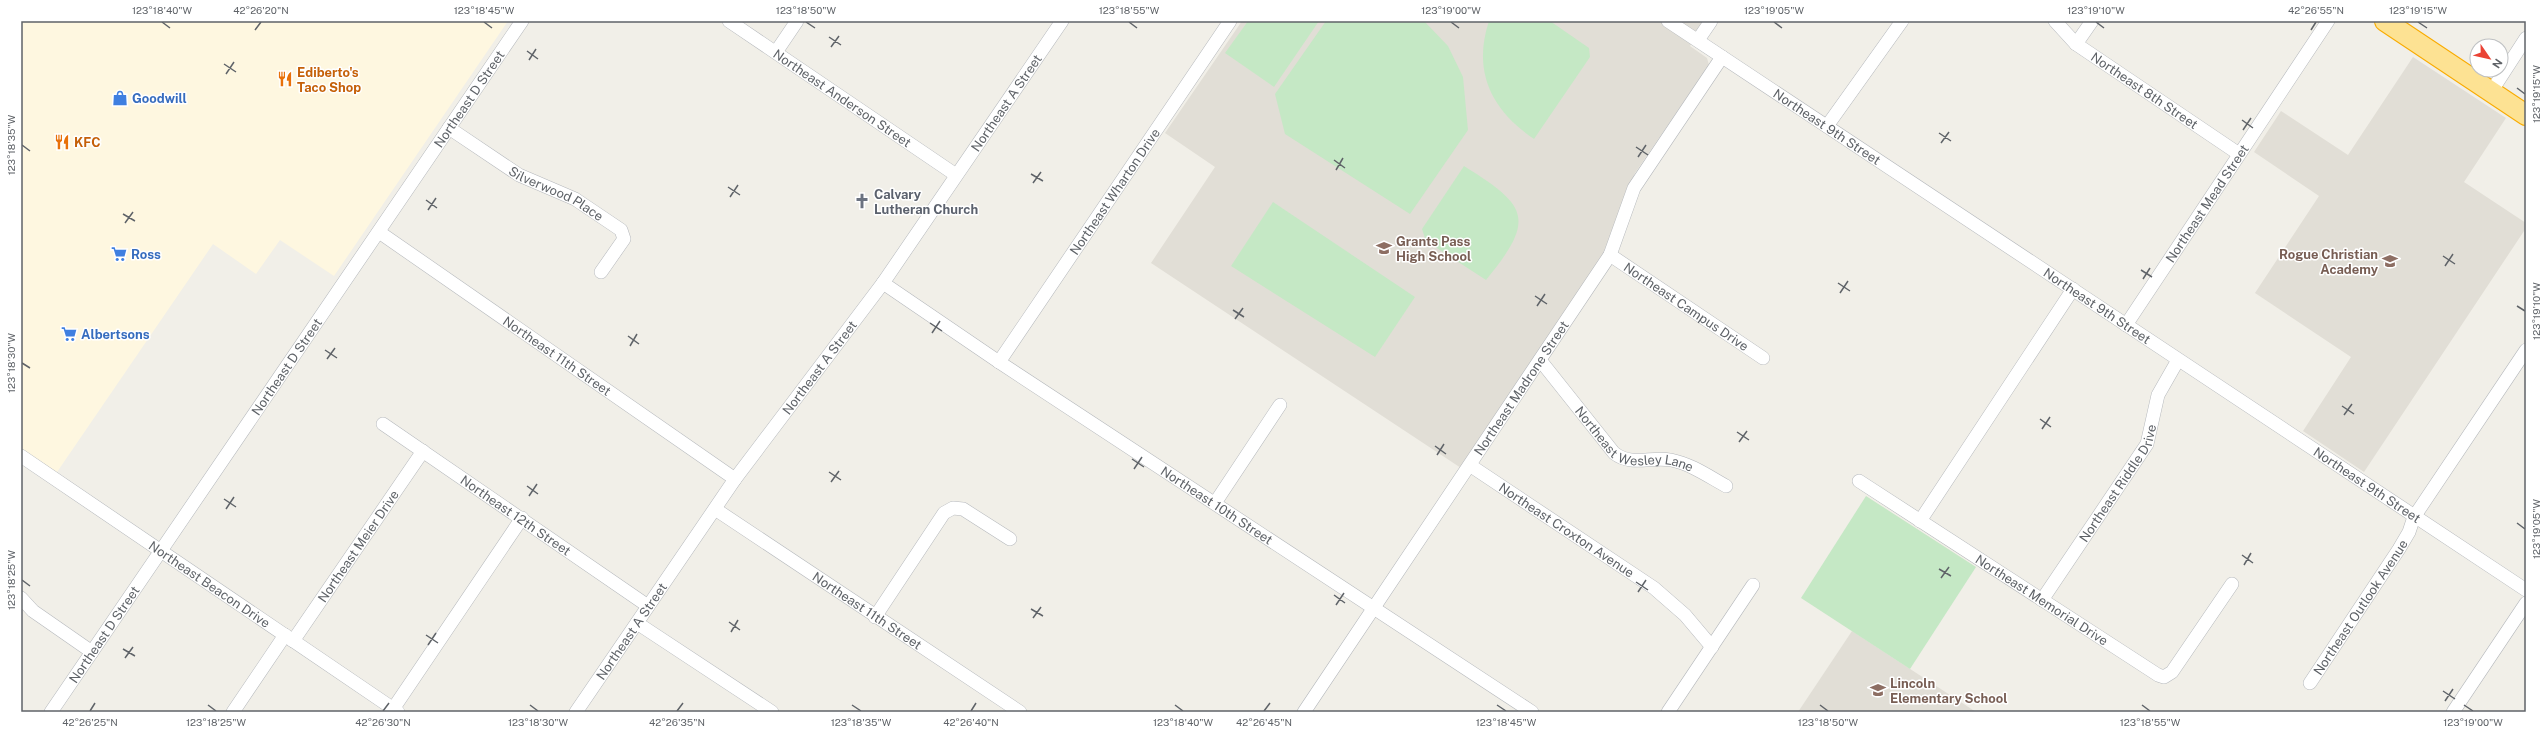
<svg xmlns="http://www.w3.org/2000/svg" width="2547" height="733" font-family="'Public Sans',sans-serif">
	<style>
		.commercial { fill: #fef7e0 }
		.education { fill: #e1ded6 }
		.green { fill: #c5e8c5 }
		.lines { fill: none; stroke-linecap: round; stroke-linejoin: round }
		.minor-casing { stroke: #b5b8bc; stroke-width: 14 }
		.highway-casing { stroke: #f9ab00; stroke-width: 22 }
		.minor { stroke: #fff; stroke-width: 13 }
		.highway { stroke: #fde293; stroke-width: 20 }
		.ticks { fill: none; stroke: #5f6368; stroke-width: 1.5 }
		.labels { text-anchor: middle; stroke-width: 3; stroke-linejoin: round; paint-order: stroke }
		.food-label { font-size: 13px; font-weight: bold; fill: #c56008; stroke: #fff; text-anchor: start }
		.street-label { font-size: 13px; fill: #5f6368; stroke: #fff }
		.shop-label { font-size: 13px; font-weight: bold; fill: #366cbe; stroke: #fff; text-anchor: start }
		.worship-label { font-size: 13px; font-weight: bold; fill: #5b616d; stroke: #fff; text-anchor: start }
		.education-label { font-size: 13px; font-weight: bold; fill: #785e54; stroke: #fff; text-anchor: start }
		.neatline { fill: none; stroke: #5f6368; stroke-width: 1.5 }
		.ticks-label { font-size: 10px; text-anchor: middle; fill: #5f6368 }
	</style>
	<rect width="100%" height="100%" fill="#f1efe8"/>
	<!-- commercial -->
	<polygon class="commercial" points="21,21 508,21 334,276 280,240 256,274 213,244 55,475 21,453"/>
	<!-- education -->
	<g class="education">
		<polygon points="1242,21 1708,21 1690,46 1707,58 1709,65 1635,173 1603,256 1461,468 1151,263 1215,167 1165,133"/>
		<polygon points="2413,57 2506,118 2464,182 2526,223 2526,228 2364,472 2303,431 2351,357 2255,293 2319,196 2254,152 2281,111 2348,155"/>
		<polygon points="1852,631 1976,712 1798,712"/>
	</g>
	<!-- green -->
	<g class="green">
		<polygon points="1248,21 1319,21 1274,87 1225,53"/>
		<polygon points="1326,21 1424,21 1448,46 1463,77 1468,130 1410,214 1285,134 1275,94"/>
		<path d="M1489 21H1550L1589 48 1590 57 1534 139C1492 111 1472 72 1489 21Z"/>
		<path d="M1464 166C1528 206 1536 219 1486 280L1426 241 1422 229Z"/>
		<polygon points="1273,202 1415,297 1375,357 1231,266"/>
		<polygon points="1866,496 1976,567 1910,669 1801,598"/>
	</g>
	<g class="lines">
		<defs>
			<g id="minor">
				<path id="s1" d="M729 21 956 175"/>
				<path id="s2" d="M1668 21 2526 590"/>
				<path id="s3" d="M2055 21 2076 44 2239 154"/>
				<polyline points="1698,40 1711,21"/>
				<polyline points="2076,44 2092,21"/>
				<polyline points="776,52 797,21"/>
				<polyline points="2491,92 2526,38"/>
				<polyline points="1827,126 1902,21"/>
				<path id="s4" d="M449 128 519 175 575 199 621 230 624 239 601 272"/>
				<path id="s5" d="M379 232 735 479"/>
				<path id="s6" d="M1610 255 1763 358"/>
				<path id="s7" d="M883 283 999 362 1532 712"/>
				<path id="s8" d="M2126 325 2328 21"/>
				<path id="s9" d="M1540 360 1614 453C1632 467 1651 456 1671 460 1691 464 1708 476 1726 486"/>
				<path id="s10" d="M999 362 1230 21"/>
				<path id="s11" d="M383 424 648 606"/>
				<path id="s12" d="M21 456 398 712"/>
				<path id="s13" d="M1471 466 1654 588 1685 615 1712 647"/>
				<path id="s14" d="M1859 481 2158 675 2164 677 2172 672 2232 584"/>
				<polyline points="1215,503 1280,405"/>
				<path id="s15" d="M715 509 1020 712"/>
				<polyline points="1920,521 2073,289"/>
				<polyline points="21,598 33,611 92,652"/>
				<path id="s16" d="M2042 600 2147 444 2158 395 2178 360"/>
				<polyline points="875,617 944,513 953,508 963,509 1010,539"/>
				<polyline points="637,623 772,712"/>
				<path id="s17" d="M293 641 423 451"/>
				<path id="s18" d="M2310 683 2399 549 2409 532 2414 517 2526 350"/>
				<path id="s19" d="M51 712 522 21"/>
				<polyline points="233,712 285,635"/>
				<polyline points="391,712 522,518"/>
				<path id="s20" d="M576 712 735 479 883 283 1062 21"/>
				<path id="s21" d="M1304 712 1610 255 1634 188 1722 57"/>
				<polyline points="1668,712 1753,585"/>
				<polyline points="2453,712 2526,603"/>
			</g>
			<polyline id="highway" points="2385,21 2526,115"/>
		</defs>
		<!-- minor casing -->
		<use href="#minor" class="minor-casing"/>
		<!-- highway casing -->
		<use href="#highway" class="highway-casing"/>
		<!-- minor -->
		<use href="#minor" class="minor"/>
		<!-- highway -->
		<use href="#highway" class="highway"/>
	</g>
	<!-- ticks -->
	<path class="ticks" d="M162 22 170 28M484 22 492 28M806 22 815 28M1129 22 1137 28M1451 22 1459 28M1774 22 1782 28M2096 22 2104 28M2418 22 2427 28M255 30 261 22M2311 30 2316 22M829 37 841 45M831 47 839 36M527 51 538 59M529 60 536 49M224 64 236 72M226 74 234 62M2517 88 2525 94M2242 120 2253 128M2243 130 2251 118M1939 133 1951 141M1941 143 1949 132M22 145 30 151M1636 147 1648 155M1638 157 1646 145M1334 160 1345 168M1336 170 1343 158M1031 174 1043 181M1033 183 1041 172M728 187 740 195M730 197 738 185M426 200 437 208M428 210 436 198M123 214 135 221M125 223 133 212M2443 256 2455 264M2445 266 2453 254M2141 270 2152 277M2143 279 2150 268M1838 283 1850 291M1840 293 1848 281M1535 296 1547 304M1537 306 1545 294M2517 306 2525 311M1233 310 1244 317M1235 319 1243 308M930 323 942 331M932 333 940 321M628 336 639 344M630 346 637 334M325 350 337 358M327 359 335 348M22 363 30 368M2342 406 2354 414M2344 415 2352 404M2040 419 2051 427M2042 429 2050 417M1737 432 1749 440M1739 442 1747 431M1435 446 1446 454M1437 455 1444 444M1132 459 1144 467M1134 469 1142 457M829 472 841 480M831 482 839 471M527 486 538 494M529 496 537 484M224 499 236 507M226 509 234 497M2517 523 2525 529M2242 555 2253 563M2244 565 2251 553M1939 569 1951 576M1941 578 1949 567M22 580 30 586M1636 582 1648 590M1638 592 1646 580M1334 595 1345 603M1336 605 1344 593M1031 609 1043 616M1033 618 1041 607M729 622 740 630M731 632 738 620M426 635 438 643M428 645 436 633M123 649 135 656M125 658 133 647M2443 691 2455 699M2445 701 2453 689M208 705 216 711M530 705 538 711M852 705 861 711M1175 705 1183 711M1497 705 1506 711M1820 705 1828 711M2142 705 2150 711M2464 705 2473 711M90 711 95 703M383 711 389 703M677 711 683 703M971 711 976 703M1264 711 1270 703"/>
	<!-- icons -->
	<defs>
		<symbol id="restaurant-bare" viewBox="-9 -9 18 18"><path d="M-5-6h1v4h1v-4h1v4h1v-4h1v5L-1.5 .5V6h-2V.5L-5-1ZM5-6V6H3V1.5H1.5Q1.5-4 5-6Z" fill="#e8710a" stroke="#fff" stroke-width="2.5" paint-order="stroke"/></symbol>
		<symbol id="shop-bare" viewBox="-9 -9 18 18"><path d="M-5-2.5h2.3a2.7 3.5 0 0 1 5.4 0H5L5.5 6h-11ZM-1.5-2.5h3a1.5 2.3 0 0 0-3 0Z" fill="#3f7fe0" stroke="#fff" stroke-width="2.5" paint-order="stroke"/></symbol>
		<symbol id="church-bare" viewBox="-9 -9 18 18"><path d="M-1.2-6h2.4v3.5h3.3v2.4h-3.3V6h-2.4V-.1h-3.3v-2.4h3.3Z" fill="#6b7280" stroke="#fff" stroke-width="2.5" paint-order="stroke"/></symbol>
		<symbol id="school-bare" viewBox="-9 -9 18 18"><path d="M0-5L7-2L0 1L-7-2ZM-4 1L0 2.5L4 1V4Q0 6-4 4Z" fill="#8d6e63" stroke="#fff" stroke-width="2.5" paint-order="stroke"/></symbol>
		<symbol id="supermarket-bare" viewBox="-9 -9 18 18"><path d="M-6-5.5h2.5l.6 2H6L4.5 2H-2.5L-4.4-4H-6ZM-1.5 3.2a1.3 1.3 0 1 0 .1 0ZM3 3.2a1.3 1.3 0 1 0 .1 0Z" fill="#3f7fe0" stroke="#fff" stroke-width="2.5" paint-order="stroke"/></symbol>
	</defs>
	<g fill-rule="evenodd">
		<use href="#restaurant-bare" x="274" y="68" width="22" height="22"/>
		<use href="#shop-bare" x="109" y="87" width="22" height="22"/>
		<use href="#restaurant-bare" x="51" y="131" width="22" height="22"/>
		<use href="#church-bare" x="851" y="190" width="22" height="22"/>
		<use href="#school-bare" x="1373" y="237" width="22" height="22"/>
		<use href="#supermarket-bare" x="108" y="243" width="22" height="22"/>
		<use href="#school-bare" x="2379" y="250" width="22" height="22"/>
		<use href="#supermarket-bare" x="58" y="323" width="22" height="22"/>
		<use href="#school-bare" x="1867" y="679" width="22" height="22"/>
	</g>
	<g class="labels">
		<!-- food labels -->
		<g class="food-label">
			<text x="297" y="77">Ediberto's<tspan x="297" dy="15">Taco Shop</tspan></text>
			<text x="74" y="147">KFC</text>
		</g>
		<!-- street labels -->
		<g class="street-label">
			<text dy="5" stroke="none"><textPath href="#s3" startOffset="114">Northeast 8th Street</textPath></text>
			<text dy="5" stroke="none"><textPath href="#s1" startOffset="137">Northeast Anderson Street</textPath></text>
			<text dy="5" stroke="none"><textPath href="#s19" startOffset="742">Northeast D Street</textPath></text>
			<text dy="5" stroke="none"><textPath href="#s20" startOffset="746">Northeast A Street</textPath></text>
			<text dy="5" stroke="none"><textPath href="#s2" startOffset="191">Northeast 9th Street</textPath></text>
			<text dy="5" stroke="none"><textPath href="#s10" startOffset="206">Northeast Wharton Drive</textPath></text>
			<text dy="5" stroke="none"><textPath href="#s4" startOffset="126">Silverwood Place</textPath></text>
			<text dy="5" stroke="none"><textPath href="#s8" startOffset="146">Northeast Mead Street</textPath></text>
			<text dy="5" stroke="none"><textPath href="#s6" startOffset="92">Northeast Campus Drive</textPath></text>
			<text dy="5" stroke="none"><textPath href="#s2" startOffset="515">Northeast 9th Street</textPath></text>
			<text dy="5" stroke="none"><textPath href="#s5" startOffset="217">Northeast 11th Street</textPath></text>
			<text dy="5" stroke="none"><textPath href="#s19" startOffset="418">Northeast D Street</textPath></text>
			<text dy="5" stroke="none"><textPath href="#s20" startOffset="422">Northeast A Street</textPath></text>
			<text dy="5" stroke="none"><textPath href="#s21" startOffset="390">Northeast Madrone Street</textPath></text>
			<text dy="5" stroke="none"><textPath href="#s9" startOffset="131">Northeast Wesley Lane</textPath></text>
			<text dy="5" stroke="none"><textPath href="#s16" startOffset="140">Northeast Riddle Drive</textPath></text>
			<text dy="5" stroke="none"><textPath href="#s2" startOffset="839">Northeast 9th Street</textPath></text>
			<text dy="5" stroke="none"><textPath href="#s7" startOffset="401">Northeast 10th Street</textPath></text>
			<text dy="5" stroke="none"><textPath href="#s11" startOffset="161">Northeast 12th Street</textPath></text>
			<text dy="5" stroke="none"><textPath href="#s13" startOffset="115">Northeast Croxton Avenue</textPath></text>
			<text dy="5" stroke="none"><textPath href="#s17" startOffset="115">Northeast Meier Drive</textPath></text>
			<text dy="5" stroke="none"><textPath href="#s12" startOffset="228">Northeast Beacon Drive</textPath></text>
			<text dy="5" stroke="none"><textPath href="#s14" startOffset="218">Northeast Memorial Drive</textPath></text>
			<text dy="5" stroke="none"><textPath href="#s18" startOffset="91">Northeast Outlook Avenue</textPath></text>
			<text dy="5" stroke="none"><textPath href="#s15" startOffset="183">Northeast 11th Street</textPath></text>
			<text dy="5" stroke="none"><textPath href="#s20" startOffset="98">Northeast A Street</textPath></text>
			<text dy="5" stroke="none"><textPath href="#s19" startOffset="94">Northeast D Street</textPath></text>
		</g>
		<!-- shop labels -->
		<g class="shop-label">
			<text x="132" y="103">Goodwill</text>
			<text x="131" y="259">Ross</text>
			<text x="81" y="339">Albertsons</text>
		</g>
		<!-- worship labels -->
		<g class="worship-label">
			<text x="874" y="199">Calvary<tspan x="874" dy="15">Lutheran Church</tspan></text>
		</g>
		<!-- education labels -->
		<g class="education-label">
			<text x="1396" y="246">Grants Pass<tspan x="1396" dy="15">High School</tspan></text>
			<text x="2378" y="259" text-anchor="end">Rogue Christian<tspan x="2378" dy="15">Academy</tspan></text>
			<text x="1890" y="688">Lincoln<tspan x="1890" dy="15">Elementary School</tspan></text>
		</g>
	</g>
	<!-- border -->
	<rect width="2547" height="733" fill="none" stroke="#ffffff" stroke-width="44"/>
	<!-- north arrow -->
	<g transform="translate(2489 58) rotate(124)"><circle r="19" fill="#ffffff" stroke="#bfc1c3"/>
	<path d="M0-3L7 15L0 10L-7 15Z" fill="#ea4335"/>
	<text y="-6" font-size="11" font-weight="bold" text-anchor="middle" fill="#5f6368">N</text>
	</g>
	<rect x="22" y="22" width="2503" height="689" class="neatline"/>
	<g class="ticks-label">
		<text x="162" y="14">123°18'40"W</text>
		<text x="261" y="14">42°26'20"N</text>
		<text x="484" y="14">123°18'45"W</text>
		<text x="806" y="14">123°18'50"W</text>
		<text x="1129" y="14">123°18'55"W</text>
		<text x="1451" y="14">123°19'00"W</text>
		<text x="1774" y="14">123°19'05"W</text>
		<text x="2096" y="14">123°19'10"W</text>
		<text x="2316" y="14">42°26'55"N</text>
		<text x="2418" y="14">123°19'15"W</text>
		<text transform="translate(2536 94) rotate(-90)" y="4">123°19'15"W</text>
		<text transform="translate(11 145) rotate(-90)" y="4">123°18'35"W</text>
		<text transform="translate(2536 311) rotate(-90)" y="4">123°19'10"W</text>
		<text transform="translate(11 363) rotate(-90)" y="4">123°18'30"W</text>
		<text transform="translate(2536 529) rotate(-90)" y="4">123°19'05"W</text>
		<text transform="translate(11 580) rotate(-90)" y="4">123°18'25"W</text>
		<text x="90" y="726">42°26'25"N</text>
		<text x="216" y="726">123°18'25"W</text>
		<text x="383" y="726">42°26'30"N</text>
		<text x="538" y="726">123°18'30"W</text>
		<text x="677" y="726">42°26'35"N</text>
		<text x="861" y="726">123°18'35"W</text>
		<text x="971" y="726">42°26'40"N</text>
		<text x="1183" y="726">123°18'40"W</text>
		<text x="1264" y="726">42°26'45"N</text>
		<text x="1506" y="726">123°18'45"W</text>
		<text x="1828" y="726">123°18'50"W</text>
		<text x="2150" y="726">123°18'55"W</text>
		<text x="2473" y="726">123°19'00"W</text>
	</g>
</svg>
